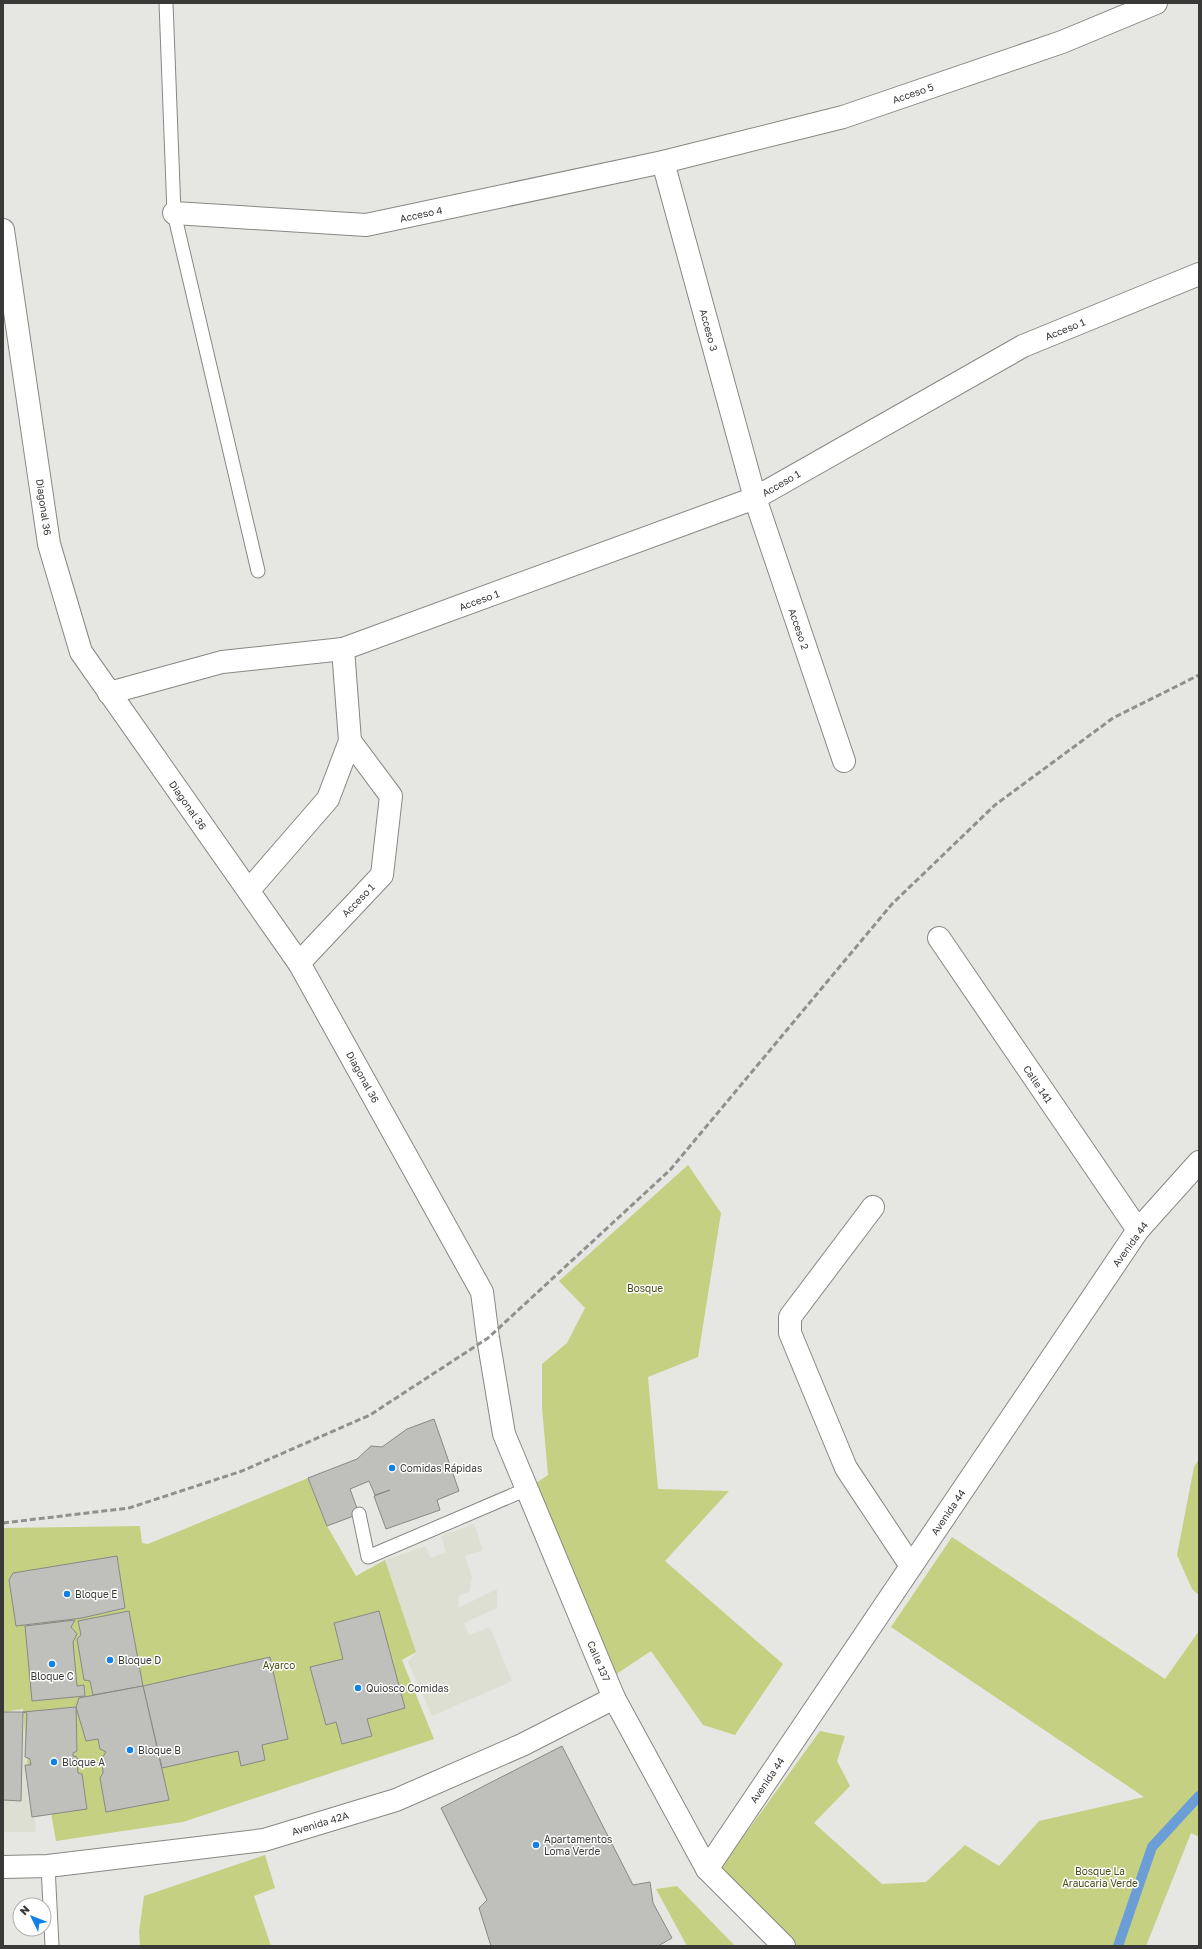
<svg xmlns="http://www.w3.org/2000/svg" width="1202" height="1949" font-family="'Golos Text',sans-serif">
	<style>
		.built { fill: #dcdfd2 }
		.green { fill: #c5d082 }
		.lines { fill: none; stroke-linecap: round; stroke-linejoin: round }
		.stream { stroke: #6b9dd7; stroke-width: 10 }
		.building { fill: #bfc0bb; stroke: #888985 }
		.service-casing { stroke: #878884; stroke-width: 15 }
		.minor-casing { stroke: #878884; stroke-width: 24 }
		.tertiary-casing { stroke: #878884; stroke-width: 24 }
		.service { stroke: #fff; stroke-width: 13 }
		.minor { stroke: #fff; stroke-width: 22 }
		.tertiary { stroke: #fff; stroke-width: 22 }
		.rail { stroke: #90908d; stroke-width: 3; stroke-dasharray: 6 3; stroke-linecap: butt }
		.poi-dot { fill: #1180e7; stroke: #fff; stroke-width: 1.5 }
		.labels { text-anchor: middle; stroke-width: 3; stroke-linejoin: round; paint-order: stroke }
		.street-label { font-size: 10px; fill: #393937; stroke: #fff }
		.park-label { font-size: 10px; fill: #484d13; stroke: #fff }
		.poi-label { font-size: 10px; fill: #393937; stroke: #fff; text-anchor: start }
	</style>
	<rect width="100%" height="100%" fill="#e6e7e2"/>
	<!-- built -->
	<g class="built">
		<polygon points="474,1524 483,1550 465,1556 472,1577 469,1592 459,1595 458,1608 497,1589 497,1608 464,1623 469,1635 490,1627 512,1681 432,1716 408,1662 416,1652 385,1560 426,1546 430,1558 446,1552 441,1536"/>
		<polygon points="3,1712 27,1713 36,1832 3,1832"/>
	</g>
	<!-- green -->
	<g class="green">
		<polygon points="688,1165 721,1213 698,1357 648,1377 658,1489 729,1491 665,1561 783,1664 735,1735 703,1725 651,1651 612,1677 527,1489 548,1475 542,1407 542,1364 567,1343 585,1308 559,1281"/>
		<polygon points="1199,1459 1199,1595 1192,1589 1177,1555 1194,1467"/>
		<polygon points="308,1478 327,1526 356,1576 385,1560 416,1652 402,1660 434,1739 183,1822 56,1841 51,1813 32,1817 23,1709 3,1712 3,1528 140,1526 142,1543 148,1544"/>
		<polygon points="952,1537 1165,1679 1199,1631 1199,1837 1191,1833 1146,1946 785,1946 714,1877 820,1731 845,1736 837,1761 850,1786 814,1823 882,1884 926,1882 965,1845 999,1866 1039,1821 1144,1797 891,1627"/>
		<polygon points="265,1855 275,1888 254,1896 271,1946 140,1946 139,1932 144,1896"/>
		<polygon points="677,1886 735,1946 687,1946 656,1889"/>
	</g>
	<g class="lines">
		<!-- stream -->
		<polyline class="stream" points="1118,1946 1152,1847 1199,1796"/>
	</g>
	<!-- building -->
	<g class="building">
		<polygon points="434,1419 459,1491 437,1500 440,1510 386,1529 374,1496 390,1490 375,1495 369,1481 350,1489 359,1514 327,1526 308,1478 357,1459 371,1446 382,1447 407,1429"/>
		<polygon points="117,1556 125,1608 82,1618 16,1626 9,1580 13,1573"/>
		<polygon points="129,1611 143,1686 93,1695 90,1681 84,1680 77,1639 81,1635 78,1621"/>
		<polygon points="379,1611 405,1708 367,1719 372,1736 342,1744 336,1722 326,1725 310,1667 343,1659 334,1623"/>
		<polygon points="75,1620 71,1627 77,1634 73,1642 77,1686 84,1685 85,1696 32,1701 25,1626"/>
		<polygon points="270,1657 288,1739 262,1745 265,1760 241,1766 238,1751 162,1768 143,1686"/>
		<polygon points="143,1686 169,1800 106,1812 100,1778 103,1773 102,1758 106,1752 100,1749 98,1739 86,1741 76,1707 79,1698"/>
		<polygon points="76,1707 77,1751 73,1753 73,1756 77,1757 78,1773 82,1774 87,1809 32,1817 25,1765 31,1765 30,1759 25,1757 27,1713 23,1712"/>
		<polygon points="3,1712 23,1712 21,1801 3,1800"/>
		<polygon points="562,1746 633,1885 650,1882 653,1903 672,1938 658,1946 491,1946 479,1908 487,1900 441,1808"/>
	</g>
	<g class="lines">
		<defs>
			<g id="service">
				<polyline points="166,3 174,213 258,571"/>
				<polyline points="359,1514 368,1557 527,1489"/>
				<polyline points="48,1866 52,1946"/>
			</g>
			<g id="minor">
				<polyline points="663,162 755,498 844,761"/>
				<polyline points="174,213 366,225 663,162 843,117 1062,42 1156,3"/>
				<polyline points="109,693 222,662 343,649 755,498 1023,346 1199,274"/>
				<polyline points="249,890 328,799 350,741 343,649"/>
				<polyline points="939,938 1138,1230"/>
				<polyline points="299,963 382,875 391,796 350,741"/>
				<polyline points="873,1207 790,1317 790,1333 846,1468 911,1566"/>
				<polyline points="3,1867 48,1866 264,1840 396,1800 522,1745 614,1698"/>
				<polyline points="707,1869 1138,1230 1199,1162"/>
			</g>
			<polyline id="tertiary" points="3,230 49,544 81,652 299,963 482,1292 488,1338 504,1434 614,1698 707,1869 784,1946"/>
		</defs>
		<!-- service casing -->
		<use href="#service" class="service-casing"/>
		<!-- minor casing -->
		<use href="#minor" class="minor-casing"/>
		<!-- tertiary casing -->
		<use href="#tertiary" class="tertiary-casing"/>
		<!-- service -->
		<use href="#service" class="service"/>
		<!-- minor -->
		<use href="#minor" class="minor"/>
		<!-- tertiary -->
		<use href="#tertiary" class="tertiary"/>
		<!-- rail -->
		<polyline class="rail" points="3,1523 129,1508 242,1471 370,1415 488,1338 670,1170 892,904 995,805 1113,718 1199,675"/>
	</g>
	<!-- markers -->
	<g class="poi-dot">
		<circle cx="392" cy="1468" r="4"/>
		<circle cx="67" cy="1594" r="4"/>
		<circle cx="110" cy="1660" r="4"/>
		<circle cx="52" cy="1664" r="4"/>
		<circle cx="358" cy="1688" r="4"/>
		<circle cx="130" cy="1750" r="4"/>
		<circle cx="54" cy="1762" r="4"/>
		<circle cx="536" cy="1845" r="4"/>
	</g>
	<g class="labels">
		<!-- street labels -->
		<g class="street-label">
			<text transform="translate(913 93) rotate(-19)" y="4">Acceso 5</text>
			<text transform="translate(421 214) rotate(-12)" y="4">Acceso 4</text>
			<text transform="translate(1065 329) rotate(-22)" y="4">Acceso 1</text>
			<text transform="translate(709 330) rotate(75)" y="4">Acceso 3</text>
			<text transform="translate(781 483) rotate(-30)" y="4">Acceso 1</text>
			<text transform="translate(44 507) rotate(82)" y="4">Diagonal 36</text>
			<text transform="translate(479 600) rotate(-20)" y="4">Acceso 1</text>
			<text transform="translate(799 629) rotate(71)" y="4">Acceso 2</text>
			<text transform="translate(188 805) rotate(55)" y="4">Diagonal 36</text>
			<text transform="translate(358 900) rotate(-46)" y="4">Acceso 1</text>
			<text transform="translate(363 1077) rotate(61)" y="4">Diagonal 36</text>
			<text transform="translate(1038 1084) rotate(56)" y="4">Calle 141</text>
			<text transform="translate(1130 1244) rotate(-54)" y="4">Avenida 44</text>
			<text transform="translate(948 1512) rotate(-56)" y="4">Avenida 44</text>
			<text transform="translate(599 1661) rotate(67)" y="4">Calle 137</text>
			<text transform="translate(767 1780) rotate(-56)" y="4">Avenida 44</text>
			<text transform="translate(320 1823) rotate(-17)" y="4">Avenida 42A</text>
		</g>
		<!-- park labels -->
		<g class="park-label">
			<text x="645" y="1292">Bosque</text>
			<text x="279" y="1669">Ayarco</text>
			<text x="1100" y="1875">Bosque La<tspan x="1100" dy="12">Araucaria Verde</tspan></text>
		</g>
		<!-- poi labels -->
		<g class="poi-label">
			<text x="400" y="1472">Comidas Rápidas</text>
			<text x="75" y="1598">Bloque E</text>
			<text x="118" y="1664">Bloque D</text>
			<text x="52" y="1680" text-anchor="middle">Bloque C</text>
			<text x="366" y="1692">Quiosco Comidas</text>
			<text x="138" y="1754">Bloque B</text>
			<text x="62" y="1766">Bloque A</text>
			<text x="544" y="1843">Apartamentos<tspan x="544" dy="12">Loma Verde</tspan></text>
		</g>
	</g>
	<!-- border -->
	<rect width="1202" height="1949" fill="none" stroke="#393937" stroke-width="8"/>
	<!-- north arrow -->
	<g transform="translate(32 1917) rotate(313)"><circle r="19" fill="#ffffff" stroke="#b0b0af"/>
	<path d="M0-3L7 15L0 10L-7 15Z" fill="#1180e7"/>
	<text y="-6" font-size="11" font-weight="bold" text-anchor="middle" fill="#393937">N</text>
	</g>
</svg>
